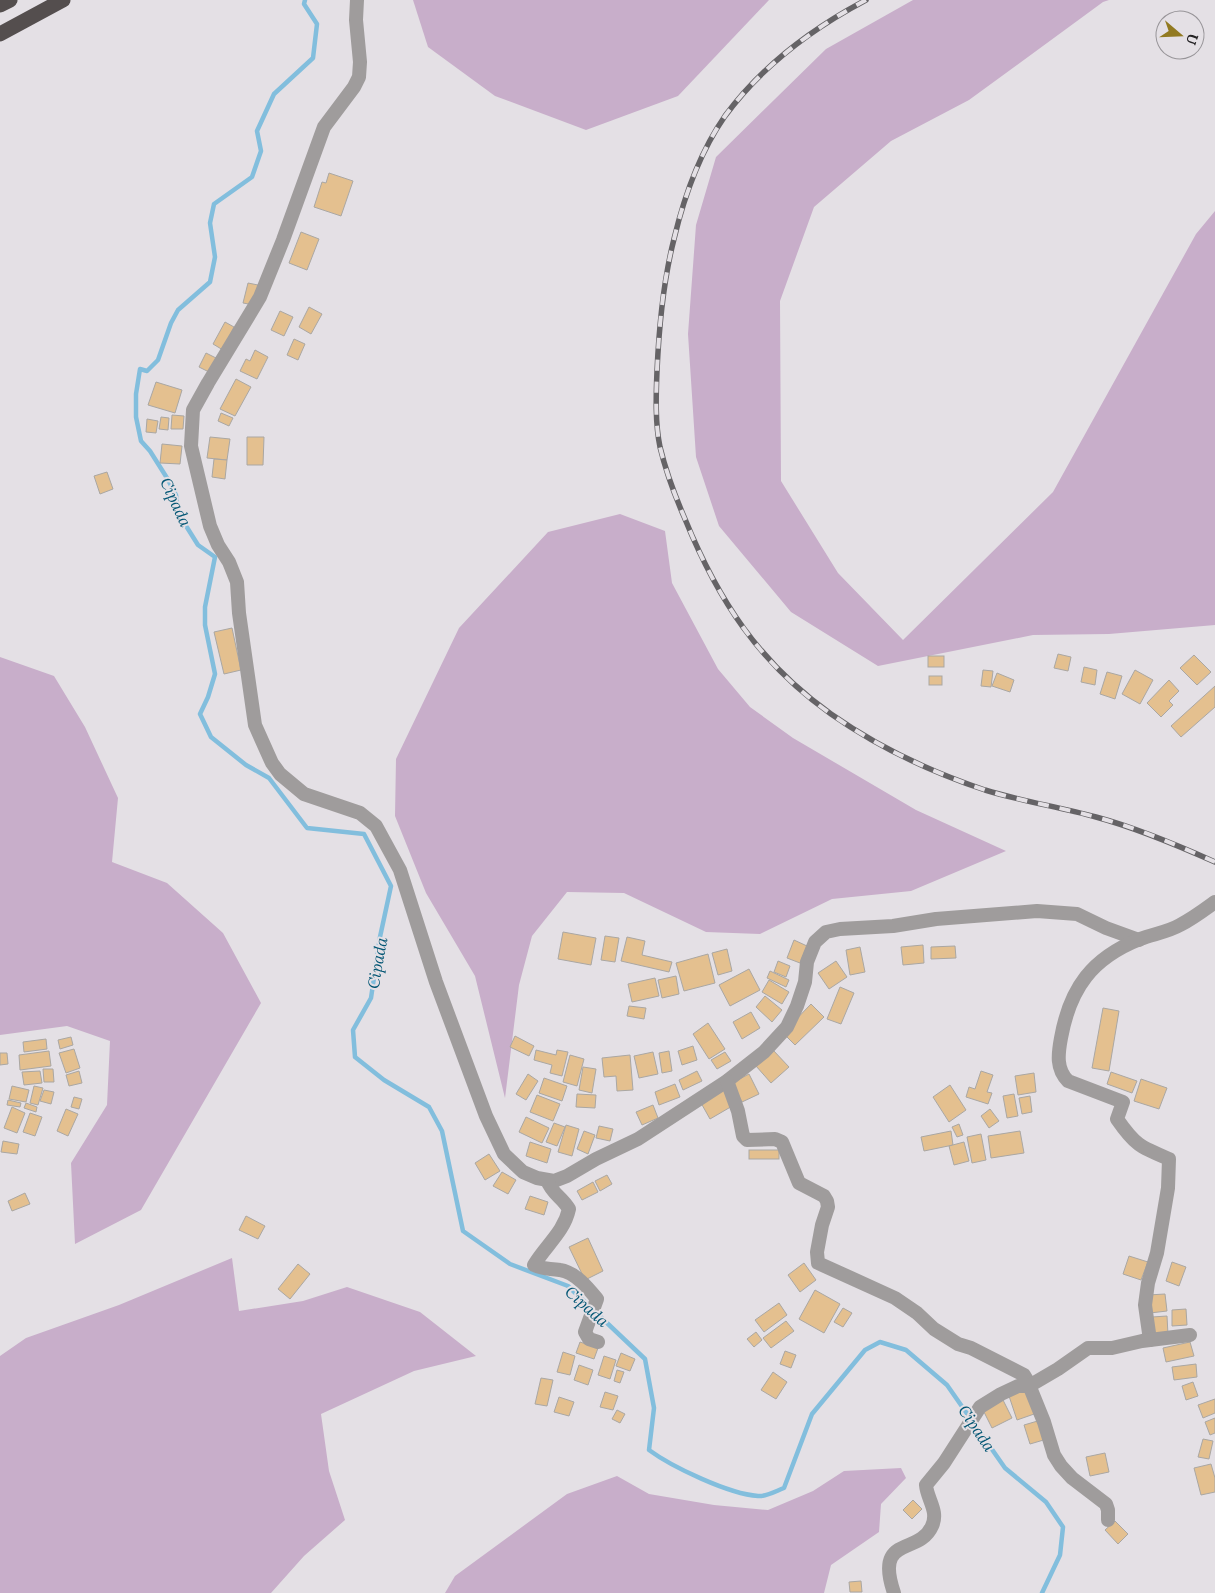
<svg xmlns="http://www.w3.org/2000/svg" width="1215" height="1593" font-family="Lora,serif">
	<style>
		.green { fill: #c8aeca }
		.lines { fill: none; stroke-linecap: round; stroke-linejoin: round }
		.stream { stroke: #82bedd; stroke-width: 4.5 }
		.building { fill: #e4c08f; stroke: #aaa7a3 }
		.street { stroke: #9f9c9c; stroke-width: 14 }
		.highway { stroke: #544e4e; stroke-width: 15 }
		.rail-casing { stroke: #656366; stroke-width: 5.5 }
		.rail { stroke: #e4e0e5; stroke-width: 4; stroke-dasharray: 11; stroke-linecap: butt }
		.labels { text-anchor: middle; stroke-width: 4; stroke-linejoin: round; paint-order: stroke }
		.water-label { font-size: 16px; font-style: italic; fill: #035674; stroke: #e4e0e5 }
	</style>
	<rect width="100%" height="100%" fill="#e4e0e5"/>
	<!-- green -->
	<g class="green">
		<polygon points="413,0 769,0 678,96 586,130 495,96 428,47"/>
		<polygon points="913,0 1109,0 1103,2 969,100 891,141 814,207 780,301 781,481 838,573 903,640 1053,492 1196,234 1215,211 1215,625 1109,634 1033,635 878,666 791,612 719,526 696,457 688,334 696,225 716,157 826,49"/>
		<polygon points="620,514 665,531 672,583 718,669 750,707 793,738 916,810 1006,851 911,891 832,899 760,934 706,932 624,893 567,892 532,936 519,985 505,1098 475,976 426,893 395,816 396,759 459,628 548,532"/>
		<polygon points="0,657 54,676 85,727 118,798 112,862 167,883 223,933 261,1003 141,1210 75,1244 71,1163 107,1105 110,1041 67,1026 0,1035"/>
		<polygon points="232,1258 239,1311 303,1301 347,1287 420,1312 476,1356 414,1371 321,1414 329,1471 345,1520 304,1556 271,1593 0,1593 0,1356 26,1338 119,1305"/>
		<polygon points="901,1468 906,1478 881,1504 879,1532 831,1565 824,1593 445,1593 455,1576 567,1494 617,1476 649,1494 714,1505 768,1510 813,1491 844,1471"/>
	</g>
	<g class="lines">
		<!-- stream -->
		<path class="stream" d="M305 0 304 4 317 24 313 58 274 94 257 131 261 151 252 177 214 204 210 223 215 257 210 282 178 310 171 323 158 360 147 371 140 369 136 394V417L141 441 150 451 167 478 176 495 178 513 198 545 215 557 205 607V625L215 674 208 697 200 714 211 737 246 765 269 778 307 828 364 834 391 886 380 937 371 998 353 1030 355 1057 384 1080 429 1107 442 1131 463 1231 510 1264 568 1286 645 1359 654 1408 649 1450C672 1467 729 1494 758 1496 766 1497 776 1491 784 1488L812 1414 865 1350 880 1342 906 1350 947 1385 1005 1468 1046 1502 1063 1527 1060 1555 1042 1593"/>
	</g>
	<!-- building -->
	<g class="building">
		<polygon points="329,173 353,181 341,216 314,207 322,182 326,183"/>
		<polygon points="301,232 319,239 307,270 289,263"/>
		<polygon points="248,283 258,285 254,305 243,303"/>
		<polygon points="309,307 322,314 311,334 299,327"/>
		<polygon points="280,311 293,317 284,336 271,330"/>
		<polygon points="225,322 234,327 223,350 213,344"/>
		<polygon points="294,339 305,344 298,360 287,355"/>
		<polygon points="255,350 268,357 257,379 240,371 246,359 250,361"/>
		<polygon points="206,353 218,359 211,373 199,367"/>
		<polygon points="236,379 251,387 235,416 220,409"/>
		<polygon points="156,382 182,390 175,413 148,405"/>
		<polygon points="221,413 233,418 229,426 218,421"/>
		<polygon points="172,415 184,416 183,429 171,429"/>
		<polygon points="161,417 169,418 168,430 159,429"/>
		<polygon points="147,419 158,421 156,433 146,432"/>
		<polygon points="210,437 230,439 227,460 207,458"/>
		<polygon points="247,437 264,437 263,465 247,465"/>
		<polygon points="162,444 182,446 180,464 160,463"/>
		<polygon points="214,459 227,460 225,479 212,477"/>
		<polygon points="107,472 113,489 100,494 94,476"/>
		<polygon points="232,628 241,670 224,674 214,632"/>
		<polygon points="1058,654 1071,657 1068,671 1054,668"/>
		<polygon points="1194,655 1211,672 1197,685 1180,668"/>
		<rect x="928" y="656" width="16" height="11"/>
		<polygon points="1084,667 1097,670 1095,685 1081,682"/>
		<polygon points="983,670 993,671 991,687 981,686"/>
		<polygon points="1135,670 1153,680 1140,704 1122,694"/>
		<polygon points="1107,672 1122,676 1115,699 1100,694"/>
		<polygon points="997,673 1014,680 1010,692 992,686"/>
		<rect x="929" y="676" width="13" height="9"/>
		<polygon points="1169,680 1179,691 1169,701 1173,705 1161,717 1147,703"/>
		<polygon points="1215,686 1215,707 1181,737 1171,726"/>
		<polygon points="563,932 596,938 591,965 558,959"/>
		<polygon points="605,936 619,938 615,962 601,960"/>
		<polygon points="627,937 645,941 642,955 672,962 669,972 621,961"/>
		<polygon points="794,940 807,946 800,963 787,958"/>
		<polygon points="923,945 924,963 903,965 901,947"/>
		<polygon points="955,946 956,958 931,959 931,947"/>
		<polygon points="860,947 865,972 850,975 846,950"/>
		<polygon points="727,949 732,971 718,975 712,953"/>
		<polygon points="708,954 715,983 684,991 676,963"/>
		<polygon points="778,961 790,966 786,977 774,972"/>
		<polygon points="836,961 847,977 829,989 818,973"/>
		<polygon points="749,969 760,990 730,1006 719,985"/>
		<polygon points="770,971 789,980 786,987 767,978"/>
		<polygon points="676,976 679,994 662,998 658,980"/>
		<polygon points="655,978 659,996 632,1002 628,984"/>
		<polygon points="769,980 789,992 782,1004 762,992"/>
		<polygon points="840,987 854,993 841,1024 827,1019"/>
		<polygon points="765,996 782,1010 772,1022 756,1007"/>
		<polygon points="811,1004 824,1017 795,1045 783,1033"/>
		<polygon points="629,1006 646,1008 644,1019 627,1016"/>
		<polygon points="1103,1008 1119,1011 1109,1071 1092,1068"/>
		<polygon points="751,1012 760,1028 742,1039 733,1022"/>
		<polygon points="708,1023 725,1049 709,1059 693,1034"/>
		<polygon points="515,1036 534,1046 529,1056 510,1047"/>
		<polygon points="71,1037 73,1045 60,1049 58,1040"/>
		<polygon points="46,1039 47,1049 24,1052 23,1042"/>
		<polygon points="693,1046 697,1060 682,1065 678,1051"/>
		<polygon points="74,1049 80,1068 66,1073 59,1053"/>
		<polygon points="536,1050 556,1055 557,1050 568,1052 562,1076 550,1073 552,1065 534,1060"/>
		<polygon points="773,1050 789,1067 771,1083 756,1066"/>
		<polygon points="49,1051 51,1066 20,1070 19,1055"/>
		<polygon points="669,1051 672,1071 662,1073 659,1053"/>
		<polygon points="653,1052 658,1074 639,1078 634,1056"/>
		<polygon points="725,1052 731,1061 717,1069 711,1060"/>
		<polygon points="0,1053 7,1053 8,1064 0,1065"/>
		<polygon points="570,1055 584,1059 577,1086 563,1082"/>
		<polygon points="630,1055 633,1090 617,1091 616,1076 604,1077 602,1058"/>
		<polygon points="583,1067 596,1069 592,1093 579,1090"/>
		<polygon points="43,1069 53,1069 54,1082 44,1082"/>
		<polygon points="40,1071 42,1083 24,1085 22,1072"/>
		<polygon points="79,1071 82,1083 69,1086 66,1075"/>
		<polygon points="697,1071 702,1081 683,1090 679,1080"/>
		<polygon points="981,1071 993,1075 987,1092 992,1093 988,1104 966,1097 969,1087 975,1089"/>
		<polygon points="1111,1072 1137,1081 1132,1093 1107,1084"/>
		<polygon points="1034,1073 1036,1092 1018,1095 1015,1076"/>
		<polygon points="528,1074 538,1081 526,1100 516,1094"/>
		<polygon points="749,1074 759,1094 742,1102 732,1083"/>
		<polygon points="544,1078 567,1086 562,1101 539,1093"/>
		<polygon points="1141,1079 1167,1088 1159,1109 1134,1101"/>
		<polygon points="675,1084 680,1097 659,1105 655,1092"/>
		<polygon points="950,1085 966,1110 949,1122 933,1097"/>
		<polygon points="12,1086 29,1090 26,1102 9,1099"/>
		<polygon points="34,1086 43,1088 38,1105 30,1103"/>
		<polygon points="726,1089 734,1105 710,1119 701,1103"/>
		<polygon points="44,1090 54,1092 51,1104 40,1101"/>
		<polygon points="577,1094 596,1095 595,1108 576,1107"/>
		<polygon points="1014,1094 1018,1116 1007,1118 1003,1096"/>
		<polygon points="537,1095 560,1104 553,1121 530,1112"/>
		<polygon points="1030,1096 1032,1112 1022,1114 1019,1098"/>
		<polygon points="74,1097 82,1099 79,1109 71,1107"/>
		<polygon points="8,1100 21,1103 20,1107 7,1105"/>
		<polygon points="26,1103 37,1107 36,1112 24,1108"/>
		<polygon points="653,1105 658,1118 642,1125 636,1112"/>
		<polygon points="12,1107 25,1113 17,1133 4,1128"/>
		<polygon points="66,1109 78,1114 68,1136 57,1131"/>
		<polygon points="990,1109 999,1121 989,1128 981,1116"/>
		<polygon points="30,1113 42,1117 35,1136 23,1132"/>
		<polygon points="526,1117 549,1128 542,1143 519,1132"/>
		<polygon points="554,1123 565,1127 557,1146 546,1142"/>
		<polygon points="959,1124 963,1135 957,1137 952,1127"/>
		<polygon points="566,1125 579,1129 572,1156 558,1152"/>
		<polygon points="599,1126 613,1129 610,1141 596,1138"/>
		<polygon points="584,1131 595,1135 588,1154 577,1149"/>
		<polygon points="951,1131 953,1145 924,1151 921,1137"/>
		<polygon points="1020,1131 1024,1153 991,1158 988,1136"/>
		<polygon points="981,1134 986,1160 972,1163 967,1137"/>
		<polygon points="3,1141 19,1144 17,1154 1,1152"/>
		<polygon points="530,1142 551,1149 547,1163 526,1156"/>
		<polygon points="964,1142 969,1161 954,1165 949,1146"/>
		<rect x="749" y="1150" width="30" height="9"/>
		<polygon points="489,1154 500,1171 485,1180 475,1163"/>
		<polygon points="502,1172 516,1180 508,1194 493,1186"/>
		<polygon points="607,1175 612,1184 600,1191 595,1181"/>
		<polygon points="593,1182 598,1192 582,1200 577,1191"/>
		<polygon points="25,1193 30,1204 12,1211 8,1201"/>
		<polygon points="530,1196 548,1202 544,1215 525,1209"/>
		<polygon points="246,1216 265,1226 258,1239 239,1230"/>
		<polygon points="588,1238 603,1271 585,1280 569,1247"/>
		<polygon points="1129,1256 1148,1262 1141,1280 1123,1274"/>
		<polygon points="1172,1262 1186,1267 1179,1286 1166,1281"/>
		<polygon points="804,1263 816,1280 800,1292 788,1275"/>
		<polygon points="298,1264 310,1274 290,1299 278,1289"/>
		<polygon points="815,1290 840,1304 824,1333 799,1319"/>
		<polygon points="1165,1294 1167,1311 1150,1313 1148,1295"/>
		<polygon points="779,1303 787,1315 764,1332 755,1320"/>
		<polygon points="843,1308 852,1313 843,1327 834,1322"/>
		<polygon points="1186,1309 1187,1325 1172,1326 1172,1310"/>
		<polygon points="1167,1316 1168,1335 1153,1336 1152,1317"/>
		<polygon points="786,1321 794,1331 771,1348 763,1338"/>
		<polygon points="756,1332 762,1340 754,1347 747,1339"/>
		<polygon points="580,1342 598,1348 594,1359 576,1353"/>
		<polygon points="1190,1342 1194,1356 1166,1362 1163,1348"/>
		<polygon points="785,1351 796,1355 791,1368 780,1364"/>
		<polygon points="563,1352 575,1356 570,1375 557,1372"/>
		<polygon points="621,1353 635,1359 630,1371 616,1366"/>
		<polygon points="604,1356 616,1360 610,1379 598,1375"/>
		<polygon points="1196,1364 1197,1377 1174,1380 1172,1367"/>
		<polygon points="579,1365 593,1370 588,1385 574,1380"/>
		<polygon points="617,1370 624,1372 620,1383 614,1381"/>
		<polygon points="773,1372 787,1382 776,1399 761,1390"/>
		<polygon points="541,1378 553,1380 547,1406 535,1404"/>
		<polygon points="1193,1382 1198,1396 1186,1400 1182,1386"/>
		<polygon points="1028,1389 1037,1413 1017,1420 1009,1396"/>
		<polygon points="605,1392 618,1396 613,1410 600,1407"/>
		<polygon points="559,1397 574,1402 569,1416 554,1412"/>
		<polygon points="1215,1399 1215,1413 1203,1418 1198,1405"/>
		<polygon points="1003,1400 1012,1418 992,1428 983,1410"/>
		<polygon points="617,1410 625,1414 620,1423 612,1419"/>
		<polygon points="1215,1418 1215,1433 1210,1435 1205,1422"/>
		<polygon points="1041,1420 1047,1439 1030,1444 1024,1425"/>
		<polygon points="1203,1439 1213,1441 1209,1459 1198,1457"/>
		<polygon points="1105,1453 1109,1472 1090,1476 1086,1457"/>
		<polygon points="1211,1464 1215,1478 1215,1492 1201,1495 1194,1468"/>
		<polygon points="913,1500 922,1509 912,1519 903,1510"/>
		<polygon points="1115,1521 1128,1534 1118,1544 1105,1530"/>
		<polygon points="861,1581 862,1592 850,1592 849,1582"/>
	</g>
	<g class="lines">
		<!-- street -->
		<g class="street">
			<polyline points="357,0 356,20 360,62 359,77 354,87 324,127 283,240 260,297 208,383 193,410 191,446 210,526 218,545 229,562 237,582 239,613 255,725 272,763 280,774 304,794 360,813 376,826 400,870 436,982 486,1116 504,1154 523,1172 537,1178 554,1181 567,1176 596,1159 638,1139 727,1081 764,1052 787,1027 797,1006 805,982 807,962 815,942 826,932 840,929 893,926 936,919 1037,911 1077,914 1106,928 1139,940"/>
			<polyline points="727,1081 738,1111 743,1136 747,1140 775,1139 782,1142 799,1183 824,1196 827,1201 828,1207 822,1225 817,1252 818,1263 895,1298 917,1313 934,1329 958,1344 971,1348 1024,1375 1027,1380 1044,1422 1054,1455 1061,1466 1072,1478 1106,1504 1108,1510 1108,1520"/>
			<path d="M547 1180C552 1194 561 1196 569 1209 564 1232 546 1245 534 1265 545 1270 549 1268 560 1270 575 1272 588 1288 597 1299L585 1332 589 1339 598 1342"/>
			<path d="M1150 1340 1145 1305 1148 1283 1157 1253 1168 1188 1169 1159C1140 1147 1135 1145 1117 1119L1123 1102 1068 1081C1056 1069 1058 1054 1061 1038 1070 988 1092 958 1140 939 1153 934 1168 932 1180 925 1192 919 1204 910 1215 902"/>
			<path d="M894 1593C874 1534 919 1556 932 1526 939 1511 927 1499 926 1485L944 1463 980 1407 1001 1394 1018 1386H1029L1058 1369 1088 1348H1112L1142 1341 1190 1335"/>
		</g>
		<!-- highway -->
		<g class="highway">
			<polyline points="0,5 10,0"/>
			<polyline points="0,34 63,0"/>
		</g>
		<defs>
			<path id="rail" d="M866 0C813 28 761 67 725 116 700 152 684 197 674 239 663 282 659 326 657 371 656 395 655 423 660 447 666 472 675 496 685 519 718 600 759 663 831 714 878 747 931 772 985 790 1021 801 1059 807 1096 817 1137 828 1177 845 1215 862"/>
		</defs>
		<!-- rail casing -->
		<use href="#rail" class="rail-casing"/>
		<!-- rail -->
		<use href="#rail" class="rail"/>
	</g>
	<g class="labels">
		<!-- water labels -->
		<g class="water-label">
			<text transform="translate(176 502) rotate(65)" y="6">Cipada</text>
			<text transform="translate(377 963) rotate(-80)" y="6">Cipada</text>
			<text transform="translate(587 1306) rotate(42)" y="6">Cipada</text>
			<text transform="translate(977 1428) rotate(56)" y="6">Cipada</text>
		</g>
	</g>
	<!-- north arrow -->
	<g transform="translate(1180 35) rotate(109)"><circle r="24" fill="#e4e0e5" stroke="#979498"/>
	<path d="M0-4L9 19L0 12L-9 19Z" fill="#927a21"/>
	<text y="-8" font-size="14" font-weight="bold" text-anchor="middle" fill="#242224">U</text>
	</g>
</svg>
